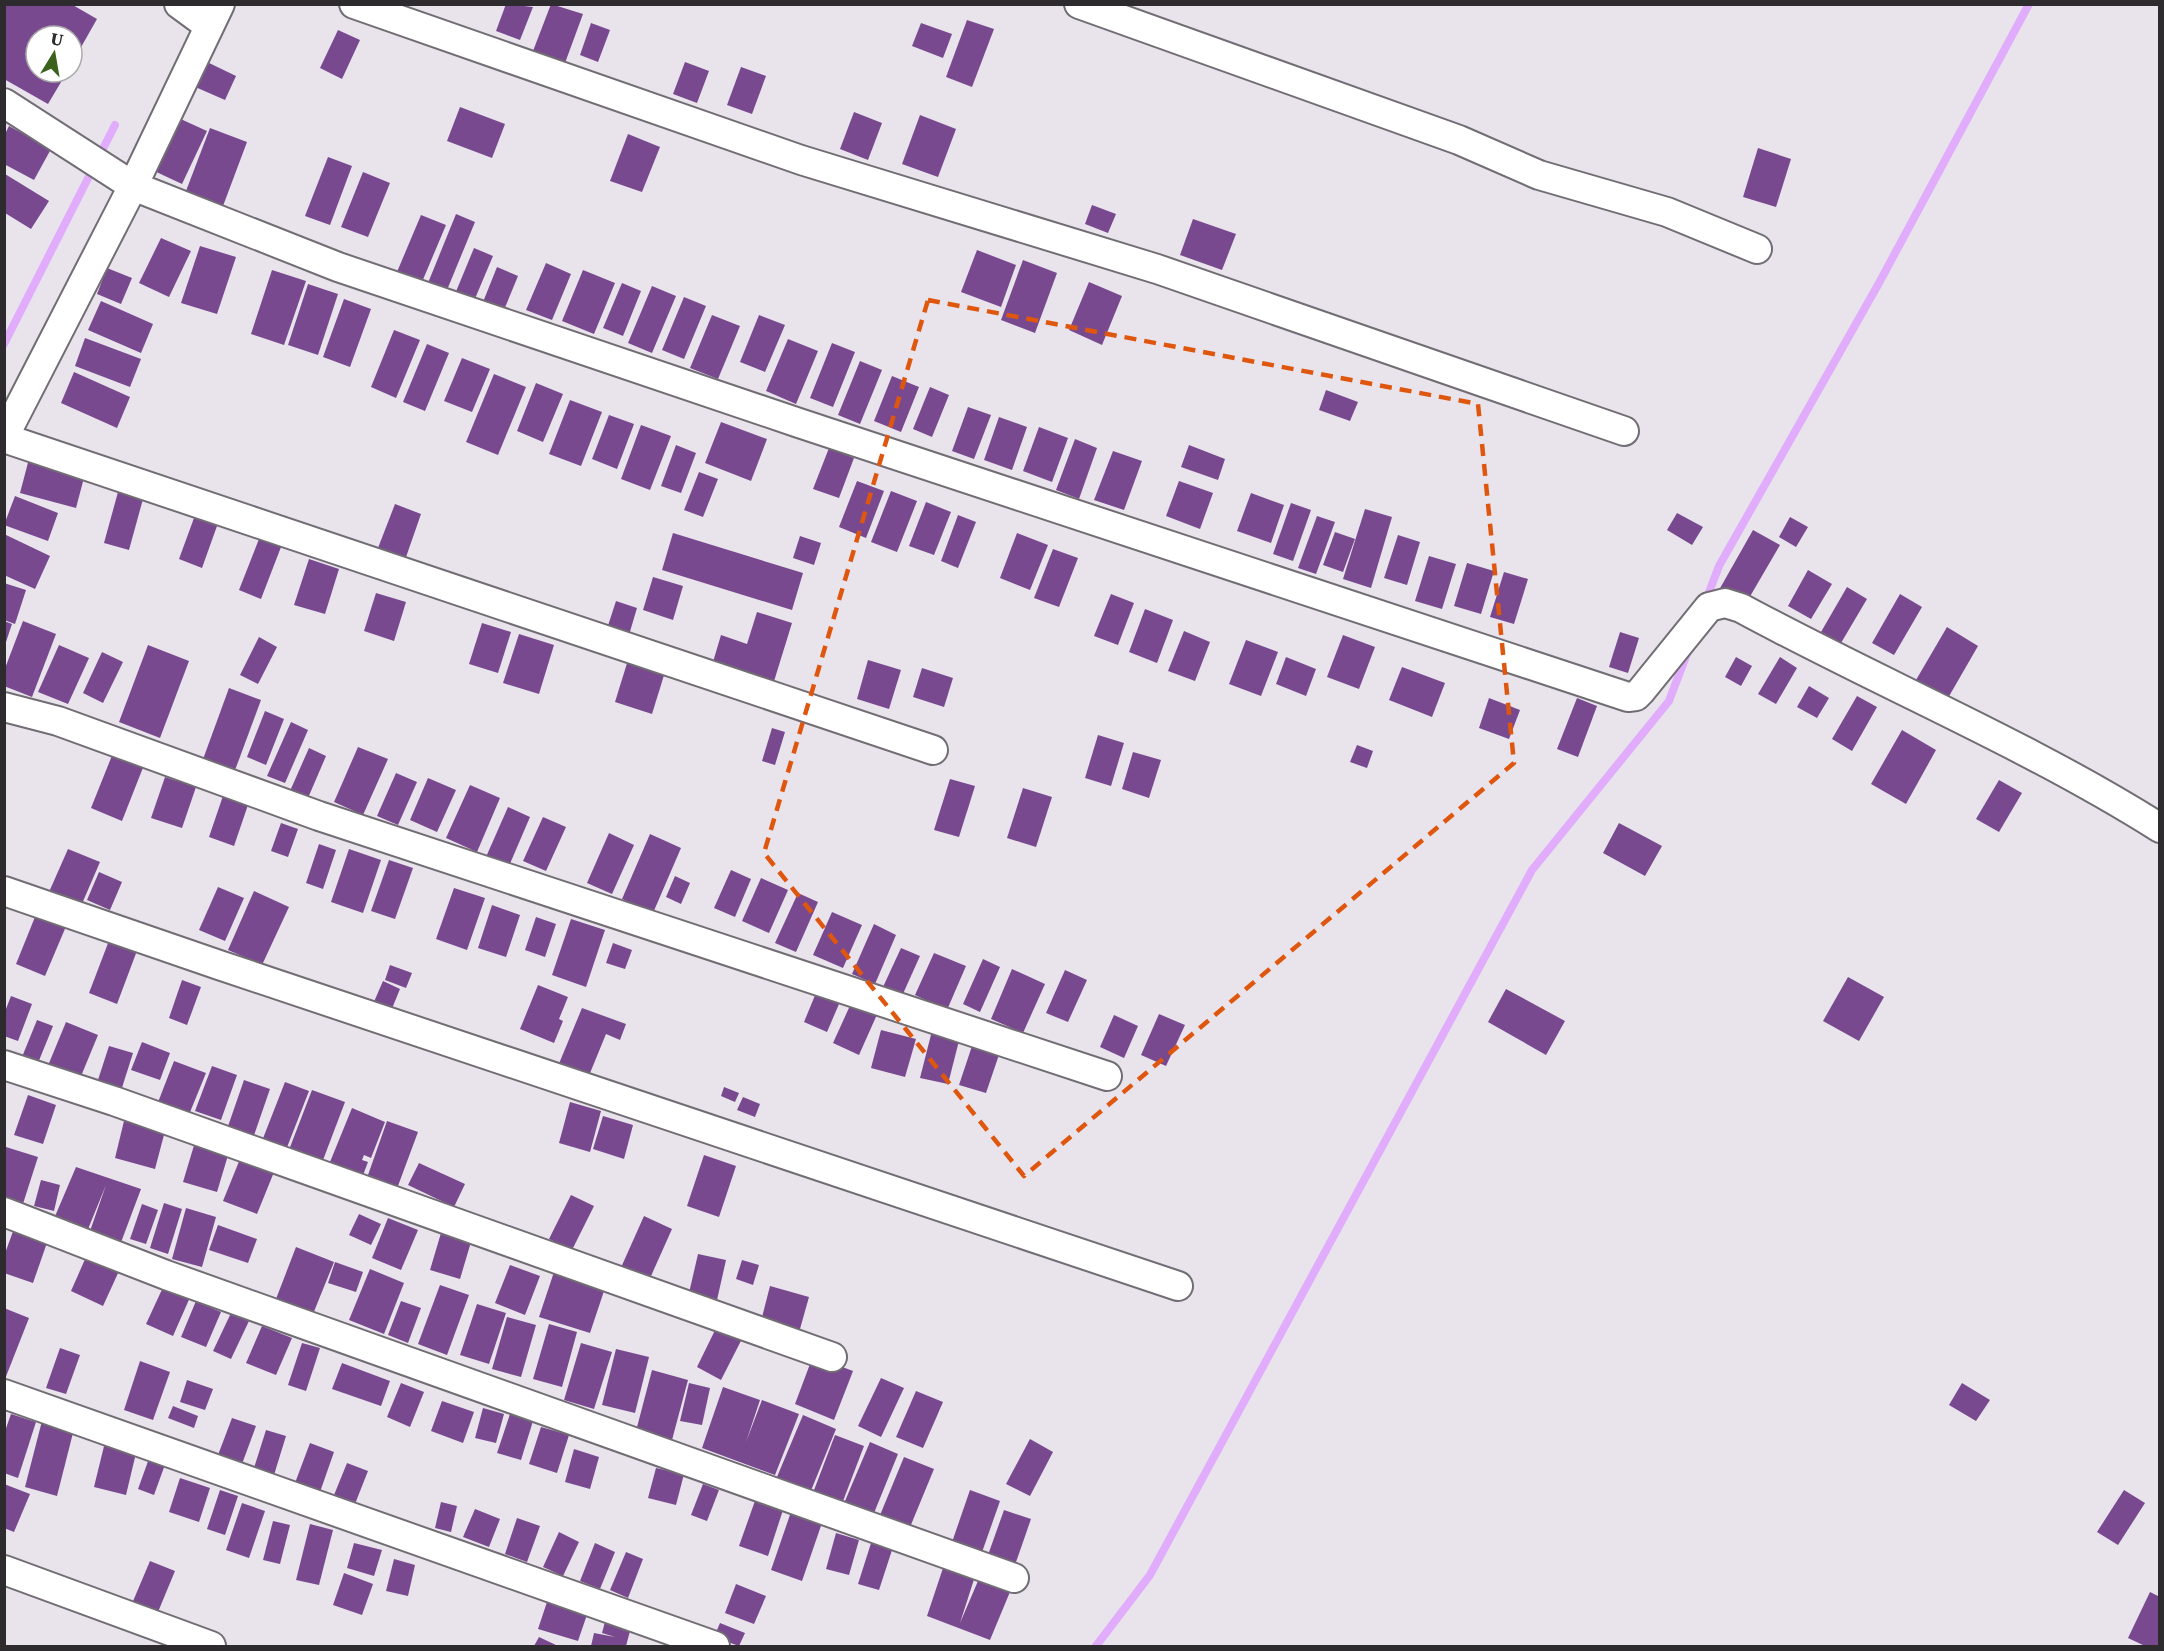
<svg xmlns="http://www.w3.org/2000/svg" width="2164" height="1651" font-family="'Roboto Serif',serif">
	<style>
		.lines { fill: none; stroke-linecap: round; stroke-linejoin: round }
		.stream { stroke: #e0acfb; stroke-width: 8 }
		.building { fill: #794990 }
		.minor-casing { stroke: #726d74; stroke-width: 32 }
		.minor { stroke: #fff; stroke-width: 28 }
		.marked { fill: none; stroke: #df570e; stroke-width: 4.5; stroke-dasharray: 12 8; stroke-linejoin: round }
	</style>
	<rect width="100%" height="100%" fill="#e9e4ec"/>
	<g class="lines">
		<!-- stream -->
		<g class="stream">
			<polyline points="4,344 115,125"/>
			<polyline points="1706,600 1719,566 1879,283 2029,4"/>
			<polyline points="1096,1646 1150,1575 1532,870 1669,701 1688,651"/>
		</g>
	</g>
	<!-- building -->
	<g class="building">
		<polygon points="4,4 71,4 97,19 72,63 72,36 36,36 36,72 67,72 48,104 4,79"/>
		<polygon points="506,4 533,7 520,40 496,31"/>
		<polygon points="551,4 583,14 565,63 533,51"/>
		<polygon points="967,20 994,29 972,87 946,77"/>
		<polygon points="591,23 610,30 598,62 580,55"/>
		<polygon points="921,23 952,34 943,58 912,46"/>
		<polygon points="338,30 360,40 342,79 320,68"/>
		<polygon points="205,61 236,76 225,100 193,86"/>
		<polygon points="685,62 709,71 697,103 673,94"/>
		<polygon points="741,67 766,76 752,114 727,105"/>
		<polygon points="460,107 505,124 492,158 447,141"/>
		<polygon points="854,112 882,123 868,160 840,149"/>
		<polygon points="920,115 956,129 938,177 902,164"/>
		<polygon points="174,116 207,131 182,184 150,169"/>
		<polygon points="9,126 51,149 34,180 4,164 4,136"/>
		<polygon points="210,128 247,142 223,206 186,191"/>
		<polygon points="628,134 660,147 642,192 610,181"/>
		<polygon points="1758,148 1791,159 1776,207 1743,197"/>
		<polygon points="328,157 352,166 330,225 305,216"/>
		<polygon points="363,172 390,183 368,237 341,227"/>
		<polygon points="5,174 49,201 31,229 5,213"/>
		<polygon points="1092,205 1116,214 1108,233 1085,224"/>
		<polygon points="456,214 475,222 447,290 428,283"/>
		<polygon points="421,215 446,225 422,282 397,272"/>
		<polygon points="1193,219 1236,234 1222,270 1180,255"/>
		<polygon points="161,238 191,251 169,297 139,283"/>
		<polygon points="200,246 236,257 217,314 181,303"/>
		<polygon points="474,248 493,256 474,301 455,294"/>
		<polygon points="977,250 1016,265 1001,307 961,292"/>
		<polygon points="1023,260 1057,273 1035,333 1001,320"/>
		<polygon points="546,263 571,274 552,320 526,310"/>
		<polygon points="497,267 518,276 504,310 483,302"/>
		<polygon points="107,268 132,278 121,304 97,294"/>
		<polygon points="272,270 306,281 284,345 251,334"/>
		<polygon points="583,270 615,283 594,334 562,321"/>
		<polygon points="1089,282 1122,296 1102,345 1069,330"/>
		<polygon points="622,283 641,291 623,336 603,328"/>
		<polygon points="308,284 338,294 318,355 288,345"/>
		<polygon points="652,286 676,296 652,353 628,343"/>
		<polygon points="684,297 706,306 684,359 662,350"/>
		<polygon points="344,299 371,309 350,367 323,357"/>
		<polygon points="101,301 153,324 141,353 88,330"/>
		<polygon points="712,315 740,326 718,379 690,368"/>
		<polygon points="759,315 785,325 765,372 740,362"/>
		<polygon points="394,330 420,340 396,398 371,387"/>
		<polygon points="85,338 141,359 130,387 75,366"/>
		<polygon points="788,339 818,351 796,404 766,391"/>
		<polygon points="832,343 855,352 833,407 810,398"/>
		<polygon points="427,344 449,353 425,411 403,402"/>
		<polygon points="462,358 490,369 472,412 444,401"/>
		<polygon points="860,361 882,370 860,424 838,415"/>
		<polygon points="74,372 130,397 117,428 61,403"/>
		<polygon points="494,374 526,387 498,455 466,442"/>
		<polygon points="892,376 919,387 901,432 874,421"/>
		<polygon points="536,383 563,394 543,442 517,431"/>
		<polygon points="930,387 949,395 932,437 913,429"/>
		<polygon points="1326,390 1358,402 1350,421 1319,410"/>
		<polygon points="570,400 602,412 581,466 549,454"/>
		<polygon points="968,407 991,415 974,459 952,451"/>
		<polygon points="609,415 634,424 617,469 592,459"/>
		<polygon points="999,417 1027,427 1012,470 984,460"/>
		<polygon points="721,422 767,439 751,481 705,463"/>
		<polygon points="641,425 671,436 650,490 621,479"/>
		<polygon points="1039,427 1068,438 1052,482 1023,471"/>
		<polygon points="1075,439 1097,448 1079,499 1056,490"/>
		<polygon points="676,445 696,453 681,493 661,486"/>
		<polygon points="1189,445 1225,459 1218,480 1181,467"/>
		<polygon points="829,448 854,458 839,498 813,489"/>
		<polygon points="1113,451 1142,461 1124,510 1094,500"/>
		<polygon points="30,455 86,470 76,508 20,493"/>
		<polygon points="699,472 718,479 703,517 684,510"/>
		<polygon points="857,481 884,491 866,538 839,527"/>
		<polygon points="1179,481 1213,493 1200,529 1166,516"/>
		<polygon points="891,491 917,501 897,552 871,542"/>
		<polygon points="118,492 143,499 129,550 104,543"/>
		<polygon points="1251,493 1284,505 1271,543 1237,531"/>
		<polygon points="15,496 58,513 48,541 4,525"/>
		<polygon points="926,502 951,512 934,555 909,546"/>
		<polygon points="1291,503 1311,510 1293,561 1273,554"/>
		<polygon points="395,504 421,514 405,560 378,548"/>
		<polygon points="1365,509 1392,517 1371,588 1343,579"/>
		<polygon points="1677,513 1703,527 1692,545 1667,530"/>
		<polygon points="958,515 976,522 958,568 941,561"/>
		<polygon points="1317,516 1335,522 1316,574 1298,568"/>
		<polygon points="1790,517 1808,527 1796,547 1779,537"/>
		<polygon points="194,518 217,526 202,568 179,559"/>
		<polygon points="1753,530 1780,545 1745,605 1719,590"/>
		<polygon points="1335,532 1355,539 1343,572 1323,565"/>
		<polygon points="673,533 803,573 792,610 662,570"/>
		<polygon points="1017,533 1048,545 1030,590 1000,578"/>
		<polygon points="4,534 50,556 35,589 4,575"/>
		<polygon points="1398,535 1420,542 1407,585 1384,578"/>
		<polygon points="800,536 821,543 814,565 793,558"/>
		<polygon points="259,539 281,547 261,599 239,590"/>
		<polygon points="1053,549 1078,558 1059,607 1034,598"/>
		<polygon points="1429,556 1456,564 1442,609 1415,601"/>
		<polygon points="309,559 339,569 325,614 294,605"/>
		<polygon points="1467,563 1494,571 1481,614 1454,606"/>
		<polygon points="1808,570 1832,584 1811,619 1788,606"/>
		<polygon points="1504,572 1528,579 1514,624 1490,617"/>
		<polygon points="653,577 683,586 673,620 643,610"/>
		<polygon points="4,583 26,590 15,624 4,620"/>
		<polygon points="1847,587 1867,599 1841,643 1821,632"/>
		<polygon points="376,593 406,602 394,641 364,631"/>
		<polygon points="1111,594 1134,603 1118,645 1094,636"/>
		<polygon points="1900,594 1922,607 1894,655 1872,643"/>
		<polygon points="616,601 637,608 626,645 604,638"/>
		<polygon points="1145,609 1173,620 1157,663 1129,652"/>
		<polygon points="757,612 792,623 771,691 710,672 721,635 747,644"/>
		<polygon points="4,621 12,624 5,645 4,645"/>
		<polygon points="23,621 56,634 32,697 4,686 4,671"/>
		<polygon points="482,623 511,632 498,673 469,664"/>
		<polygon points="1947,627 1978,646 1948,698 1916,680"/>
		<polygon points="1184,631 1210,642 1195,681 1168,671"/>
		<polygon points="1620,632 1639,638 1628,673 1609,667"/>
		<polygon points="519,634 554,645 539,694 503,683"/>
		<polygon points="1343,635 1375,647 1359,689 1327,677"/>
		<polygon points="259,637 277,647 258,684 240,675"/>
		<polygon points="1246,640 1278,652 1261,696 1229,684"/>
		<polygon points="59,645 89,658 68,704 38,692"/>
		<polygon points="148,645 189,661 160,738 119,722"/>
		<polygon points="102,652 123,662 103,703 83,693"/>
		<polygon points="1286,657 1316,669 1306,696 1276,684"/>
		<polygon points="1736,657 1752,666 1741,686 1725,677"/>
		<polygon points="1780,657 1797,668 1776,704 1758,694"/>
		<polygon points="628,660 665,672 652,714 615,702"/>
		<polygon points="868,660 901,670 889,709 857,699"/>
		<polygon points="1402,667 1445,683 1432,717 1389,700"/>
		<polygon points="922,668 953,678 944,707 913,697"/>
		<polygon points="1809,686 1829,698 1817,718 1797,707"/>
		<polygon points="229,688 261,700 234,773 202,762"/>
		<polygon points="1857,696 1877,707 1852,751 1832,739"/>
		<polygon points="1489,698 1520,710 1509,739 1479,728"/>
		<polygon points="1577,698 1597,706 1578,757 1557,749"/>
		<polygon points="265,711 284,719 266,765 247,757"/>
		<polygon points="291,722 308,730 285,783 267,776"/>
		<polygon points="772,728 785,732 775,765 762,761"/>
		<polygon points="1902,730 1936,750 1906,804 1871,784"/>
		<polygon points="1098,735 1124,743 1111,786 1085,778"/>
		<polygon points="1357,745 1373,751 1367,768 1350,762"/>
		<polygon points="358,747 388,759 363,815 334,802"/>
		<polygon points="115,748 146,760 122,821 91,808"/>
		<polygon points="309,748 326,756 308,798 290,791"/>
		<polygon points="1133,752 1161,760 1149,798 1122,789"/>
		<polygon points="396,773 417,782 398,825 377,816"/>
		<polygon points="165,777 196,787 182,828 151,818"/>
		<polygon points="428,778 456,790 437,832 410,820"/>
		<polygon points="950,779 975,786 959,837 934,830"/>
		<polygon points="1999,780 2022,793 1999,832 1976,819"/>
		<polygon points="470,785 500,798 477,852 446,838"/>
		<polygon points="1023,788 1052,797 1036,847 1007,838"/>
		<polygon points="225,790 250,799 234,846 209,837"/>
		<polygon points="508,807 530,817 509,866 486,857"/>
		<polygon points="543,817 566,827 546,871 523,861"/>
		<polygon points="281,823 298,829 288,857 271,851"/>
		<polygon points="1619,823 1662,846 1645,876 1603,853"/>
		<polygon points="609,833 634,845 612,894 587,883"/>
		<polygon points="650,834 681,848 653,913 622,899"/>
		<polygon points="319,844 336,850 323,889 306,883"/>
		<polygon points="68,849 100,862 81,906 49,892"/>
		<polygon points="349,849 381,860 363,913 331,902"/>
		<polygon points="389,860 413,868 395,919 371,911"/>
		<polygon points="731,870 751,879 735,917 714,908"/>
		<polygon points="99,872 122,882 110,910 87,900"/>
		<polygon points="675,876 690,883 681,904 666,897"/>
		<polygon points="761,878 788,890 769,933 742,921"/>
		<polygon points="218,887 244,898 225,941 199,930"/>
		<polygon points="454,888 485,898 467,950 436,939"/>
		<polygon points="254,891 289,907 262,965 228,950"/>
		<polygon points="798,893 818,902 796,952 775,943"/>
		<polygon points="492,905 520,915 506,957 478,948"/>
		<polygon points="37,912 67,924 45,976 16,964"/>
		<polygon points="832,912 862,925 843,968 813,955"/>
		<polygon points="536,917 556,924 545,957 525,950"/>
		<polygon points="571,919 605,930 586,987 552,975"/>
		<polygon points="874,924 896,935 875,984 852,974"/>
		<polygon points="110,938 138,948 117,1004 89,993"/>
		<polygon points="613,943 632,950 625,969 606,963"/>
		<polygon points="901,948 920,956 902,996 883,987"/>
		<polygon points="934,953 966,966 947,1010 915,995"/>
		<polygon points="983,959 1000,967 980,1012 963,1004"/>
		<polygon points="390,965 412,973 406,988 385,980"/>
		<polygon points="1012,969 1045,984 1023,1033 991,1019"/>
		<polygon points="1065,970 1087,980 1068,1022 1046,1013"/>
		<polygon points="1848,977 1884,997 1859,1041 1823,1021"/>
		<polygon points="182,980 201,987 187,1025 169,1018"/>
		<polygon points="383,981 400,989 391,1011 373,1004"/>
		<polygon points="538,985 568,997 559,1019 563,1021 554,1043 520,1029"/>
		<polygon points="1506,989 1565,1021 1546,1055 1488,1022"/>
		<polygon points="816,993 839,1004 827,1032 804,1022"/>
		<polygon points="11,996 32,1004 18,1041 4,1036 4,1014"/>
		<polygon points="853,999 879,1010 859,1055 833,1043"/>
		<polygon points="582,1008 626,1024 620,1040 606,1034 588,1078 558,1066"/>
		<polygon points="1159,1014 1185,1025 1166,1066 1141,1055"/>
		<polygon points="1114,1015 1138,1026 1124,1058 1100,1047"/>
		<polygon points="37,1020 53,1026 38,1063 22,1057"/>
		<polygon points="66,1022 98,1035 79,1081 47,1068"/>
		<polygon points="934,1023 962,1029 948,1084 920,1078"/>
		<polygon points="881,1030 916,1039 905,1077 871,1068"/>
		<polygon points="976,1034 1003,1043 986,1093 959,1085"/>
		<polygon points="142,1042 170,1053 160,1080 131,1070"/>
		<polygon points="109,1046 133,1053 120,1094 96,1086"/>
		<polygon points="174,1061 206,1073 186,1122 155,1110"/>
		<polygon points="212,1066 237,1075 221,1120 195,1111"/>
		<polygon points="244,1080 270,1089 252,1141 226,1132"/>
		<polygon points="285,1082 309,1091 284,1155 260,1146"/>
		<polygon points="724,1087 739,1093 735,1102 721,1096"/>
		<polygon points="312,1090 345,1102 320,1168 287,1155"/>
		<polygon points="28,1095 56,1105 43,1144 14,1135"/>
		<polygon points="743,1097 760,1104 755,1117 737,1110"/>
		<polygon points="570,1102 601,1111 590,1152 559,1143"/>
		<polygon points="352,1108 385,1122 371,1158 364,1155 362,1160 368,1162 360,1183 340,1175 343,1167 330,1162"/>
		<polygon points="603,1116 633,1125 624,1159 593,1149"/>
		<polygon points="124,1121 165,1131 155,1169 115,1158"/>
		<polygon points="387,1121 418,1132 395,1194 376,1187 379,1179 368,1175"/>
		<polygon points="195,1142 229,1152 217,1192 183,1182"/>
		<polygon points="6,1147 38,1157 21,1210 4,1204"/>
		<polygon points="704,1155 736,1166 719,1217 687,1206"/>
		<polygon points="240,1159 274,1172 257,1214 223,1201"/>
		<polygon points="419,1163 465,1184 454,1207 408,1185"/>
		<polygon points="76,1167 141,1189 120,1245 89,1234 106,1185 86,1234 53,1221"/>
		<polygon points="41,1180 60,1185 54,1211 34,1206"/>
		<polygon points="571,1195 594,1206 572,1250 549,1239"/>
		<polygon points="164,1203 182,1209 168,1254 150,1248"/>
		<polygon points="142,1204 158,1210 146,1244 130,1239"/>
		<polygon points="186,1208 216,1217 202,1267 172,1259"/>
		<polygon points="359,1214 381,1224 371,1245 349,1235"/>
		<polygon points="644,1216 672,1229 647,1285 619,1272"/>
		<polygon points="388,1218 418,1230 401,1270 372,1258"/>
		<polygon points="218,1225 257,1239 248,1263 209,1250"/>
		<polygon points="15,1226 49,1237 33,1283 4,1273 4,1256"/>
		<polygon points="441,1233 471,1242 460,1279 430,1270"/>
		<polygon points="296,1247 334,1262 313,1314 276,1299"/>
		<polygon points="698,1254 726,1260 717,1300 689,1293"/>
		<polygon points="86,1257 119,1271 103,1306 71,1291"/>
		<polygon points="742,1260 759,1265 753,1285 736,1279"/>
		<polygon points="335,1262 363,1272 356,1292 328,1283"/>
		<polygon points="510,1265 540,1276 525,1315 495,1303"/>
		<polygon points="370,1269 404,1283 384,1334 349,1320"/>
		<polygon points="554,1272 605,1288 590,1333 539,1317"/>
		<polygon points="165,1283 191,1295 173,1336 146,1324"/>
		<polygon points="440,1285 469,1295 447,1355 418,1344"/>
		<polygon points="770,1286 809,1297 798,1336 760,1325"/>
		<polygon points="196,1301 221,1312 206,1347 181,1337"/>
		<polygon points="401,1301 421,1308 408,1343 388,1335"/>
		<polygon points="477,1304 506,1313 489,1364 460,1355"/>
		<polygon points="4,1308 29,1318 5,1379 4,1379"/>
		<polygon points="231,1313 249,1321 231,1359 213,1351"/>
		<polygon points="507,1317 536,1325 521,1377 492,1369"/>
		<polygon points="720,1320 745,1333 721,1380 697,1367"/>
		<polygon points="549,1324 577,1332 562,1387 533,1379"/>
		<polygon points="262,1326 292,1338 276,1375 246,1363"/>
		<polygon points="302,1343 320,1348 306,1391 288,1385"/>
		<polygon points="581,1343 612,1352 594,1409 564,1400"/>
		<polygon points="60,1348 80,1355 66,1394 46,1388"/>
		<polygon points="616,1349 649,1357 635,1413 602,1405"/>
		<polygon points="813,1356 853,1371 834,1420 795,1404"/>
		<polygon points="140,1361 170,1372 153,1420 124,1410"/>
		<polygon points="342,1363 390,1381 381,1406 332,1389"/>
		<polygon points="652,1370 688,1380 672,1440 636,1431"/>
		<polygon points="881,1378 904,1388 881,1437 858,1426"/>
		<polygon points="187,1380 213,1389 205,1410 180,1402"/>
		<polygon points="401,1383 424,1392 410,1427 387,1417"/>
		<polygon points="689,1383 710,1388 702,1425 680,1421"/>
		<polygon points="1962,1383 1990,1400 1976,1421 1949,1405"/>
		<polygon points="723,1387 760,1400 746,1442 762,1400 799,1414 775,1475 702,1448"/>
		<polygon points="916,1391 943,1402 923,1448 896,1437"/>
		<polygon points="442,1401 474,1412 463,1443 431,1431"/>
		<polygon points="173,1406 198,1416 194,1428 168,1418"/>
		<polygon points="483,1408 504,1414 496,1443 475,1438"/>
		<polygon points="11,1414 36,1422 18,1478 4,1473 4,1434"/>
		<polygon points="510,1414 533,1421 521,1460 497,1453"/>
		<polygon points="803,1415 836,1429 808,1498 774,1484"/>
		<polygon points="43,1417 75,1425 57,1496 25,1487"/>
		<polygon points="232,1418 256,1426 242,1464 218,1455"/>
		<polygon points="541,1427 569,1435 557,1473 529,1464"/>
		<polygon points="266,1430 286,1436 274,1475 254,1468"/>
		<polygon points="835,1435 864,1446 840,1509 811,1498"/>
		<polygon points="1030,1439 1053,1452 1030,1496 1006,1484"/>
		<polygon points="105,1442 137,1449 126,1495 94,1487"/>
		<polygon points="870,1442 898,1454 874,1513 845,1501"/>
		<polygon points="310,1443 334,1452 320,1492 295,1483"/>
		<polygon points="574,1449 599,1457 590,1489 565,1482"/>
		<polygon points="151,1453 167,1459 154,1495 138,1489"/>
		<polygon points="904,1457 934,1469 908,1532 878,1520"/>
		<polygon points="347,1463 368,1471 353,1509 332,1500"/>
		<polygon points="656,1468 684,1474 676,1505 648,1498"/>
		<polygon points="180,1478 210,1488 199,1522 169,1512"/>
		<polygon points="4,1484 30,1494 14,1532 4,1528"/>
		<polygon points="703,1484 719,1490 707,1521 691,1515"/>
		<polygon points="220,1490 238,1496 225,1535 207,1529"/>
		<polygon points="970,1490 1000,1501 981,1555 951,1545"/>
		<polygon points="2124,1490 2145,1503 2118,1545 2097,1532"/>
		<polygon points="756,1498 784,1507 768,1556 739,1546"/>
		<polygon points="441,1502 457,1506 451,1532 435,1528"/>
		<polygon points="242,1503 265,1511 249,1558 226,1550"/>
		<polygon points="793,1506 824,1517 802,1581 771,1570"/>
		<polygon points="475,1509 500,1519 489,1547 463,1537"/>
		<polygon points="1004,1510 1031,1519 1015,1565 988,1555"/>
		<polygon points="517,1518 540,1526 527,1562 505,1554"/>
		<polygon points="273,1521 290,1525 280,1564 263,1560"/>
		<polygon points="310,1524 333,1530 319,1585 296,1580"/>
		<polygon points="559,1532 579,1542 563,1576 543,1567"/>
		<polygon points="836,1533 859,1540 849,1575 826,1569"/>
		<polygon points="872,1540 893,1547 879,1590 858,1584"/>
		<polygon points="354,1543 382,1550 374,1576 347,1568"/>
		<polygon points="595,1543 615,1552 600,1589 580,1581"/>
		<polygon points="626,1552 643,1559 628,1598 610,1590"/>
		<polygon points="394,1559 415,1565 408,1596 386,1591"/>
		<polygon points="946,1559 977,1570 960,1623 981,1574 1012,1587 990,1640 927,1616"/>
		<polygon points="150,1561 175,1571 153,1624 128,1613"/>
		<polygon points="344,1573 373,1584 362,1615 333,1605"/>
		<polygon points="736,1584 766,1596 754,1624 725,1613"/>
		<polygon points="551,1590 591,1603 578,1641 538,1629"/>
		<polygon points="2150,1592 2160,1597 2159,1646 2145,1646 2128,1638"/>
		<polygon points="607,1614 633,1620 626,1646 591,1646 594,1633 615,1637 602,1633"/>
		<polygon points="720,1623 745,1633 739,1646 714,1637"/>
		<polygon points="539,1637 558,1646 534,1646"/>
	</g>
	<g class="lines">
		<defs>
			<g id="minor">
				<polyline points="179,4 209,26"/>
				<polyline points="354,4 801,160 1157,269 1624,431"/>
				<polyline points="1079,4 1459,140 1539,175 1667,212 1757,249"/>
				<path d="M4 103 133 186 338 267 799 423 1628 697 1636 696 1641 691 1709 607 1725 603 1741 608C1879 683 2027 744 2160 828"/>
				<polyline points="4,437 133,186 220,4"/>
				<polyline points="4,438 933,750"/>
				<polyline points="4,707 58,721 319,816 1107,1076"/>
				<polyline points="4,891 219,965 1178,1286"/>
				<polyline points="4,1065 114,1101 832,1357"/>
				<polyline points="4,1212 166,1275 1014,1578"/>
				<polyline points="4,1394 715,1646"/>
				<polyline points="4,1570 211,1646"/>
			</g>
		</defs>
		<!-- minor casing -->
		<use href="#minor" class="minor-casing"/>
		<!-- minor -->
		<use href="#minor" class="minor"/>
	</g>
	<!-- marked area -->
	<path class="marked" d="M928 300 1478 404 1514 763 1024 1176 764 853Z"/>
	<!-- border -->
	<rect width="2164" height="1651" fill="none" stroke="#2d2b2e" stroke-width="12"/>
	<!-- north arrow -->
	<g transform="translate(54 54) rotate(11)"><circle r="28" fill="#ffffff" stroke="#abaaab" stroke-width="1.5"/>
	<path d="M0-4.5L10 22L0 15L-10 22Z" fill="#3b621c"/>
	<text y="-9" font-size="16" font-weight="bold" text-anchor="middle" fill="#2d2b2e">U</text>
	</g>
</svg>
